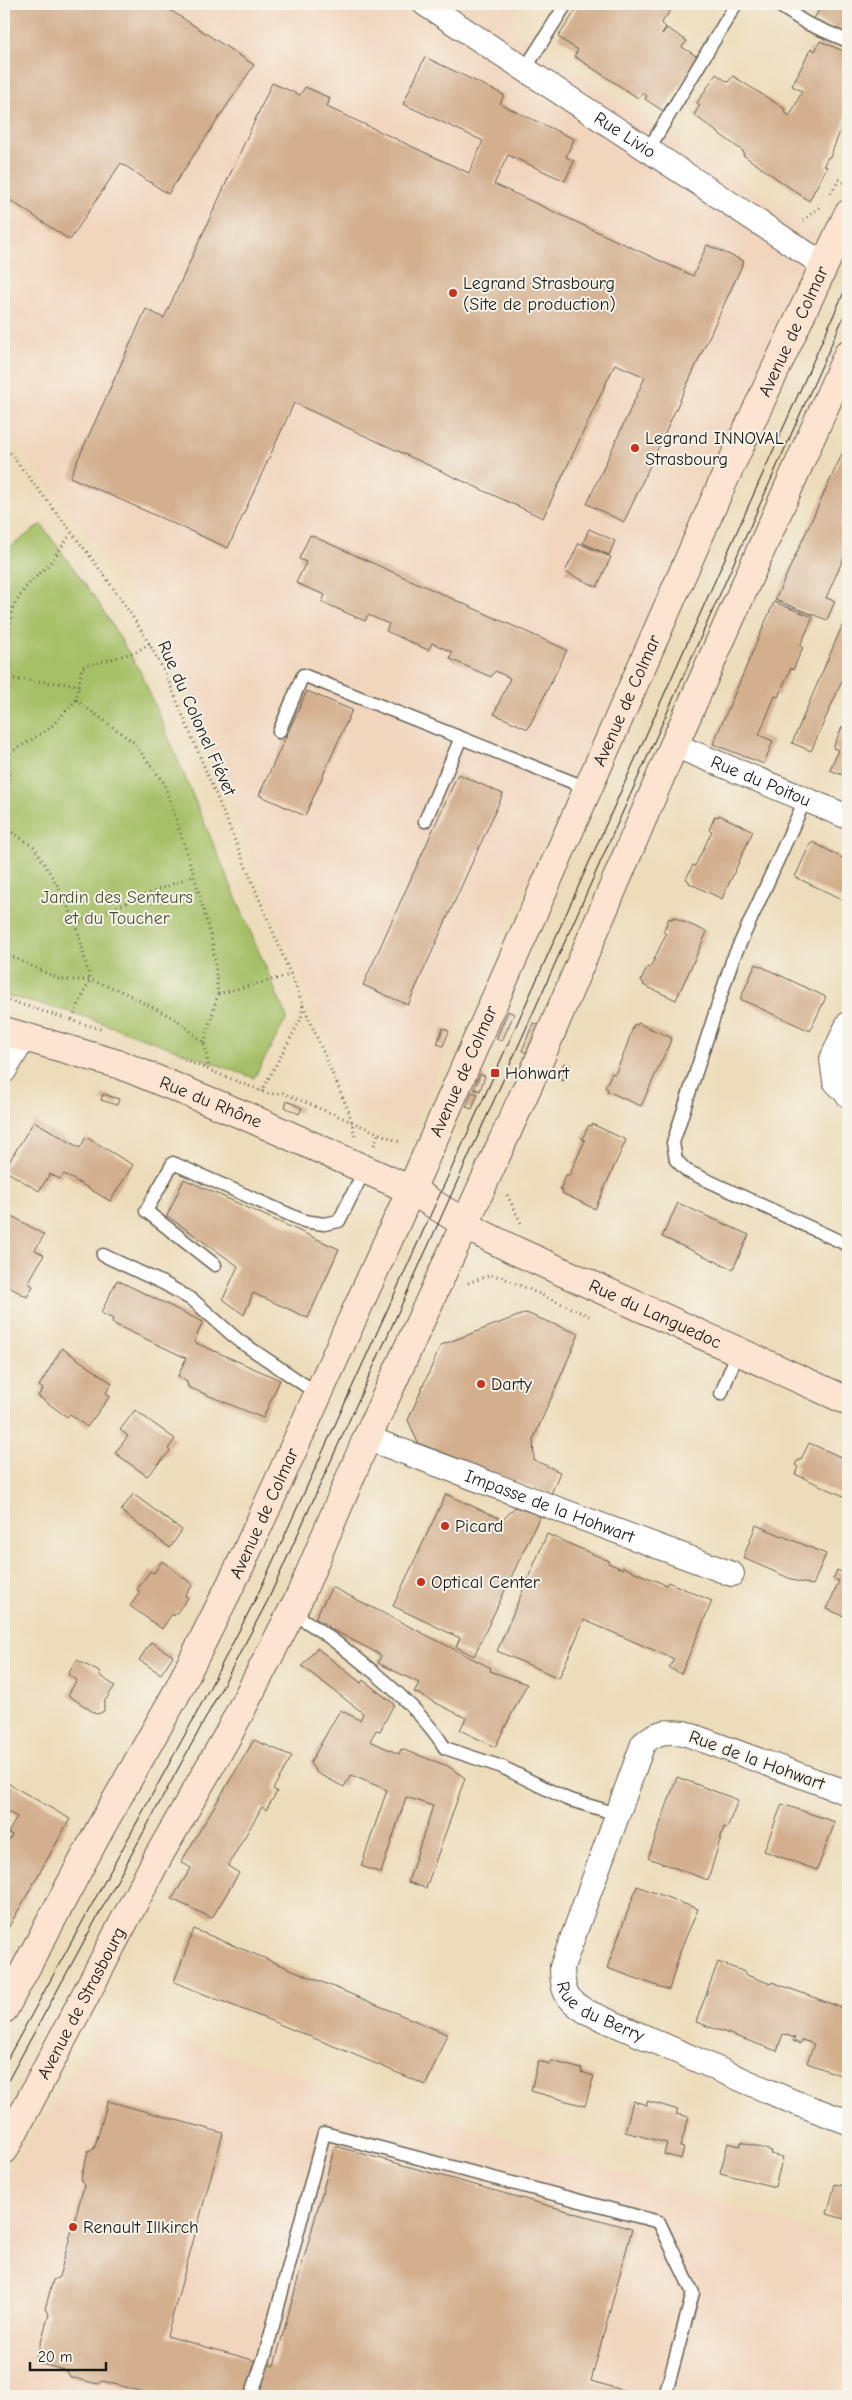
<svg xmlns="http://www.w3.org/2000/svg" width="852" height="2400" font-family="'Comic Neue',sans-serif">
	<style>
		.built { fill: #f1d5bd }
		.green { fill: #a5c066; stroke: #606e41 }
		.building { fill: #d3af8e }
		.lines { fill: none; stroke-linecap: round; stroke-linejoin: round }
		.lane-casing { stroke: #655f53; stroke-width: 15 }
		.street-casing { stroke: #655f53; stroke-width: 26 }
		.secondary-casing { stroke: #655f53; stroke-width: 30 }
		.path { stroke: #655f53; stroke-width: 3; stroke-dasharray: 1 4; stroke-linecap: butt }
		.lane { stroke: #fff; stroke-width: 12 }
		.street { stroke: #fff; stroke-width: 24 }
		.secondary { stroke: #fde4d1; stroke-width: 28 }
		.tram { stroke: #1c1c1c; stroke-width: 1 }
		.poi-dot { fill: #c8321e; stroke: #f7f3e8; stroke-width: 2 }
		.labels { text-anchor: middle; stroke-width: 4; stroke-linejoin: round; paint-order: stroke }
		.street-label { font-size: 18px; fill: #1c1c1c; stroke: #f7f3e8 }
		.poi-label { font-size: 18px; fill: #1c1c1c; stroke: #f7f3e8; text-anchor: start }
		.park-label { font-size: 18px; fill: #4c5536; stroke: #f7f3e8 }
	</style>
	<rect width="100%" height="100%" fill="#f7f3e8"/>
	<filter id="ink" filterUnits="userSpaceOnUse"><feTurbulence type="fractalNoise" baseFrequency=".02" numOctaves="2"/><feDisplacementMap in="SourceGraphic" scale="10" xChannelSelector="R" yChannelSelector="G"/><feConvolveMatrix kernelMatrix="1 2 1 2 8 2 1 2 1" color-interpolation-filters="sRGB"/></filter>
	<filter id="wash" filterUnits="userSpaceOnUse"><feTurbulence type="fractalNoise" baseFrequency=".0096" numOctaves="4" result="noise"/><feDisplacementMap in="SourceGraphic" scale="20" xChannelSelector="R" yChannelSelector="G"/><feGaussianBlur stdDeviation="1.12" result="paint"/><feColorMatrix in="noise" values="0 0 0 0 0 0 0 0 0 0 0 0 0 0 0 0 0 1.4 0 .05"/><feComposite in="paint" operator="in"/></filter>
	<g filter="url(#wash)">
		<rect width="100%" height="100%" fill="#eddcba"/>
		<!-- built -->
		<g class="built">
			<polygon points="4,4 521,4 507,26 825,238 410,1130 353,1109 172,656 122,580 4,428"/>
			<polygon points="107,2018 848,2242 848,2382 843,2396 4,2396 4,2179"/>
		</g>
		<!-- green -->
		<polygon class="green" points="41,524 98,602 141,673 287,1018 254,1078 74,1013 4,995 4,552"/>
		<g id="blocks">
			<!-- building -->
			<g class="building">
				<polygon points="4,4 161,4 254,65 168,194 121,163 70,240 4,196"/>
				<polygon points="580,4 675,4 661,24 666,27 662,34 667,28 687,41 682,47 698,57 663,111 645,99 647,96 642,93 638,98 574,56 578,50 558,37"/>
				<polygon points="822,4 848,4 848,34 814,19"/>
				<polygon points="820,41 848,53 848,111 830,157 828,157 824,165 827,167 809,201 743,155 744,152 694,115 700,105 697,103 716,74 728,82 733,76 785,109 784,112 790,116 802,91 792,86 811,48 815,51"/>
				<polygon points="425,57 504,95 500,104 574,139 566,157 574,161 565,181 508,155 494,184 693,276 707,245 744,261 624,522 587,504 645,377 615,364 543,518 294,403 228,548 70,477 146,309 164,318 272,83 300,95 305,87 330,98 327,107 469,173 483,141 403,104"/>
				<polygon points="848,441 848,559 844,557 826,598 835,601 827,620 775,600"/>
				<polygon points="589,529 615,541 609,555 583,543"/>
				<polygon points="310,535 567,650 528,729 494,714 510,678 495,671 491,677 450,659 452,652 432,643 428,650 386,631 389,624 368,615 365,621 322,602 325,595 296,583 306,562 299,559"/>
				<polygon points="579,543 611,557 597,587 565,572"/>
				<polygon points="774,602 813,617 800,646 803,647 793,670 791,668 778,697 775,696 759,735 773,741 764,764 713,744"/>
				<polygon points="842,626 848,628 848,685 842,682 846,672 811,751 792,743"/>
				<polygon points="307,691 352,710 305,816 259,795"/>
				<polygon points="842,727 848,729 848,777 830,770 838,750 833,748"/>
				<polygon points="458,774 503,794 408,1005 363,985"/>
				<polygon points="719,815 753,831 722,899 689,883 689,881 686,879 693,865 695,866 712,831 709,830 715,816 718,817"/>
				<polygon points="813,842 848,861 848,902 795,877 810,844"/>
				<polygon points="673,917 707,932 676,1000 643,985 644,983 641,981 647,967 650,968 666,934 663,932 669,918 672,919"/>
				<polygon points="756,964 826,997 810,1031 740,999"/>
				<polygon points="508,1011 514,1014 502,1041 496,1039"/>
				<polygon points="533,1023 539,1025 528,1053 522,1051"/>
				<polygon points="638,1023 672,1038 641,1106 607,1091 608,1089 605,1087 612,1073 615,1074 623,1056 634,1024 637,1025"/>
				<polygon points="443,1028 449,1031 443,1046 437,1044"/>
				<polygon points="564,1063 570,1065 564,1081 558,1078"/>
				<polygon points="480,1074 485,1076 480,1091 474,1089"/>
				<polygon points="472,1092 478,1094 472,1109 466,1107"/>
				<polygon points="103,1094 119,1099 117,1105 101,1100"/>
				<polygon points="287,1101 302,1108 299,1114 285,1107"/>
				<polygon points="34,1121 80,1148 86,1137 133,1165 110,1201 64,1174 60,1179 50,1174 39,1191 4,1170"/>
				<polygon points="592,1124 626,1140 595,1209 562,1193 563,1190 560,1189 567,1174 569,1176 585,1140 582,1139 589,1125 591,1126"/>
				<polygon points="184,1179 339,1249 308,1318 253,1293 244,1315 223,1299 238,1266 167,1216"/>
				<polygon points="678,1203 749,1235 733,1269 662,1237"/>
				<polygon points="4,1211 44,1235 35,1250 44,1255 28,1283 33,1286 27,1297 4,1284"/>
				<polygon points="117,1280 203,1322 194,1342 280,1380 263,1418 188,1387 187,1382 178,1376 186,1358 112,1323 113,1319 101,1313"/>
				<polygon points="526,1313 579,1334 533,1440 534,1460 560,1472 551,1494 418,1443 408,1420 441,1345"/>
				<polygon points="62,1348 112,1383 106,1393 110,1396 87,1427 70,1414 67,1417 38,1396 43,1389 39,1386"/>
				<polygon points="135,1410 175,1439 168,1449 170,1451 147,1476 115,1453 128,1436 120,1430"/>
				<polygon points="809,1443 848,1460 848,1498 795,1474 798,1467 795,1465 798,1460 800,1461"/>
				<polygon points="133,1494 182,1530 170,1548 121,1511"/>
				<polygon points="446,1494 503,1520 515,1507 540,1516 474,1656 456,1647 460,1638 393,1606"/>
				<polygon points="756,1525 826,1554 813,1585 796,1581 743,1558"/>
				<polygon points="547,1534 609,1561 608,1563 622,1569 623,1567 666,1585 668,1582 712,1601 681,1674 669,1668 674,1659 584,1620 559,1678 497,1651"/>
				<polygon points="162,1561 193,1585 185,1595 188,1598 174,1616 172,1614 162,1629 130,1606 140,1592 137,1590 150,1571 154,1573"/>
				<polygon points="837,1570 848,1575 848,1618 827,1609 839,1581 833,1579"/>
				<polygon points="332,1587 491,1668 490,1671 527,1684 495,1747 460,1730 466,1718 414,1692 419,1683 378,1663 381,1655 327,1627 328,1625 315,1618"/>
				<polygon points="151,1642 173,1656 161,1674 139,1660"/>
				<polygon points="317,1648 361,1683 363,1680 394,1704 380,1731 376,1730 370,1741 399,1754 401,1749 448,1766 465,1778 426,1888 408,1882 433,1806 406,1797 381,1873 361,1866 387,1790 351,1775 344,1787 317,1773 310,1763 340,1710 360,1720 363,1713 302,1666"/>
				<polygon points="77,1660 101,1673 99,1675 115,1686 104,1702 104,1711 100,1713 96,1714 68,1695 77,1680 68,1674"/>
				<polygon points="254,1740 292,1756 273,1789 277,1792 266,1810 262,1807 228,1866 239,1873 212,1918 172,1899 191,1868 181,1862"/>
				<polygon points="677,1777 738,1800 727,1828 724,1827 708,1880 648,1858"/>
				<polygon points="4,1781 70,1819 6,1932 4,1931 4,1850 12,1835 8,1833 17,1817 5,1810 7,1807 4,1805"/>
				<polygon points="782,1804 835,1822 817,1870 764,1851"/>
				<polygon points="637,1886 698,1909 681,1949 669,1990 607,1968"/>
				<polygon points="194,1929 447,2034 426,2085 341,2049 174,1982"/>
				<polygon points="718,1962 745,1972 744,1974 771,1984 772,1982 848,2010 848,2078 807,2063 814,2044 802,2040 800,2044 793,2041 795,2038 783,2034 777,2051 696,2022"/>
				<polygon points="538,2061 550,2064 551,2061 582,2069 581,2072 594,2076 585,2106 531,2091"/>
				<polygon points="108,2101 223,2133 167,2336 274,2366 335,2146 632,2229 591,2381 626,2391 625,2396 158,2396 103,2381 98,2384 70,2377 67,2371 35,2362 49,2314 45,2309 53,2280 59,2277 84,2186 81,2178 88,2151 94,2149"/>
				<polygon points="633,2101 647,2105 647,2101 662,2105 678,2110 676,2114 689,2117 680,2147 684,2148 681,2159 664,2154 667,2143 625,2132"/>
				<polygon points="741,2142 772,2151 771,2154 783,2157 775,2187 720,2173 728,2143 740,2146"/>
				<polygon points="835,2184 848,2187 848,2220 827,2214"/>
			</g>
		</g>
	</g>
	<g filter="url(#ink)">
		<use href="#blocks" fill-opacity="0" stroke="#655f53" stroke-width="1"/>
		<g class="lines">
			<defs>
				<g id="lane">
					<polyline points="777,4 806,23 848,41"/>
					<polyline points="525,69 566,4"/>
					<polyline points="648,150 736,4"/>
					<polyline points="279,732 303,675 587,788"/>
					<polyline points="805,800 732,961 673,1143 676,1160 687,1171 848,1245"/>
					<polyline points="425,821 461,738"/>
					<polyline points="103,1255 165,1284 194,1301 238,1340 318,1394"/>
					<polyline points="215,1265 146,1211 173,1163 304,1221 324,1224 339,1221 365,1169"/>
					<polyline points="721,1394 738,1351"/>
					<path d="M292 1612C340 1643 416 1700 445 1748L502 1767 567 1799 617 1814"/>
					<polyline points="251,2396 266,2352 324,2133 659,2222 693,2293 665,2396"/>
				</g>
				<g id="street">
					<path id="s1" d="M425 4 824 265"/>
					<path id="s2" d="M674 745 848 817"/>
					<polyline points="848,1024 832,1059 835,1081 848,1095"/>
					<polyline points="4,1071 25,1036"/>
					<path id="s3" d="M367 1438 732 1574"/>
					<path id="s4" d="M848 1793 684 1733C667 1731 656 1731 643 1744L562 1967C563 1993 564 1996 585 2011L791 2101 848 2122"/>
				</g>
				<g id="secondary">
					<path id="s5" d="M4 1031 121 1065 248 1117 411 1190 480 1233 514 1250 848 1401"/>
					<path id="s6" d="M4 2009 101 1827 175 1696 240 1566 411 1190 722 484 848 214"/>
					<path id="s7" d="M4 2150 159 1855 228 1735 300 1596 367 1438 532 1077 674 745 848 354"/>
				</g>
			</defs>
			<!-- lane casing -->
			<use href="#lane" class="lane-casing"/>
			<!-- street casing -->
			<use href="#street" class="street-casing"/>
			<!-- secondary casing -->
			<use href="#secondary" class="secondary-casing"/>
			<!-- path -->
			<g class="path">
				<polyline points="831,193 839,180 848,184"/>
				<polyline points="803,221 821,206"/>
				<path d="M4 445C59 518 125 593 166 675L303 1004 301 1019 260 1094"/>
				<polyline points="4,678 79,685"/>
				<polyline points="5,678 12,609 25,588 49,564 71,534"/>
				<polyline points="76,700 133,742 164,783 194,875"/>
				<path d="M4 734C11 756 10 777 4 799"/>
				<polyline points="10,753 50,728 76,700 82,667 136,652 150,643"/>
				<polyline points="4,827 34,847 59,888 76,924"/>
				<polyline points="4,953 61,980 90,980 119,990 177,1020 204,1043 209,1069"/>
				<polyline points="218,994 290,975"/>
				<polyline points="4,999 103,1030"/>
				<polyline points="303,1005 349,1112 355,1136"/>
				<polyline points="72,1019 90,980 76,924 194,875 213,945 218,994 204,1043"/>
				<polyline points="184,1060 269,1094 283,1093 402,1143"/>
				<polyline points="374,1145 378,1134"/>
				<polyline points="507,1195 521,1223"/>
				<polyline points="468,1283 491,1275 501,1277 589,1316"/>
			</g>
			<!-- lane -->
			<use href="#lane" class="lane"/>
			<!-- street -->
			<use href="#street" class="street"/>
			<!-- secondary -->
			<use href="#secondary" class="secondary"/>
			<!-- tram -->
			<g class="tram">
				<polyline points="4,2065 193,1720 258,1594 495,1073 848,283"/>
				<polyline points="4,2088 202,1725 268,1600 504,1078 848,307"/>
			</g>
		</g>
	</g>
	<!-- markers -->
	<g class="poi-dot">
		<circle cx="453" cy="293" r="5"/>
		<circle cx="635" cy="448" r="5"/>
		<rect x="490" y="1068" width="10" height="10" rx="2.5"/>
		<circle cx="481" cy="1384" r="5"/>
		<circle cx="445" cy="1526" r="5"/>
		<circle cx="421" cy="1582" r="5"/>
		<circle cx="73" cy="2227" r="5"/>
	</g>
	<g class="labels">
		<!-- street labels -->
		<g class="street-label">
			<text dy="6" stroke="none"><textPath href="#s1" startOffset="239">Rue Livio</textPath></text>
			<text dy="6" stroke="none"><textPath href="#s6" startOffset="1855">Avenue de Colmar</textPath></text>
			<text dy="6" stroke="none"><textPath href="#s6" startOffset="1450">Avenue de Colmar</textPath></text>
			<text transform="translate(197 718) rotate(66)" y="6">Rue du Colonel Fiévet</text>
			<text dy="6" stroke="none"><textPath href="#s2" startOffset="94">Rue du Poitou</textPath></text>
			<text dy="6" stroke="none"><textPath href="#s6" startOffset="1045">Avenue de Colmar</textPath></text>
			<text dy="6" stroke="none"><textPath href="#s5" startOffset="219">Rue du Rhône</textPath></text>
			<text dy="6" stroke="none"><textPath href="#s5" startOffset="712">Rue du Languedoc</textPath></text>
			<text dy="6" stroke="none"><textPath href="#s3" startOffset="195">Impasse de la Hohwart</textPath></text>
			<text dy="6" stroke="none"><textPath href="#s6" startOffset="560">Avenue de Colmar</textPath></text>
			<text transform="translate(757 1760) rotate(20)" y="6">Rue de la Hohwart</text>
			<text dy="6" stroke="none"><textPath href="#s7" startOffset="166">Avenue de Strasbourg</textPath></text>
			<text dy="6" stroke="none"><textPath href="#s4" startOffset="522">Rue du Berry</textPath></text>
		</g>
		<!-- poi labels -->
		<g class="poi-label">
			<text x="463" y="289">Legrand Strasbourg<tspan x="463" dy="21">(Site de production)</tspan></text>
			<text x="645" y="444">Legrand INNOVAL<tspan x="645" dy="21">Strasbourg</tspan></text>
			<text x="505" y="1079">Hohwart</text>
			<text x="491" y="1390">Darty</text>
			<text x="455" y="1532">Picard</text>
			<text x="431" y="1588">Optical Center</text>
			<text x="83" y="2233">Renault Illkirch</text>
		</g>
		<!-- park labels -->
		<g class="park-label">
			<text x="117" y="903">Jardin des Senteurs<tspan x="117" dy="21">et du Toucher</tspan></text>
		</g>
	</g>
	<!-- margin -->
	<rect width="852" height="2400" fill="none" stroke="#f7f3e8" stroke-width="20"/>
	<!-- scale -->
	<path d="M30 2362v8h76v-8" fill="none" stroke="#1c1c1c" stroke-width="2.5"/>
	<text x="38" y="2362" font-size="15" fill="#1c1c1c" stroke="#f7f3e8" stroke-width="4" paint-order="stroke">20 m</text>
</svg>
